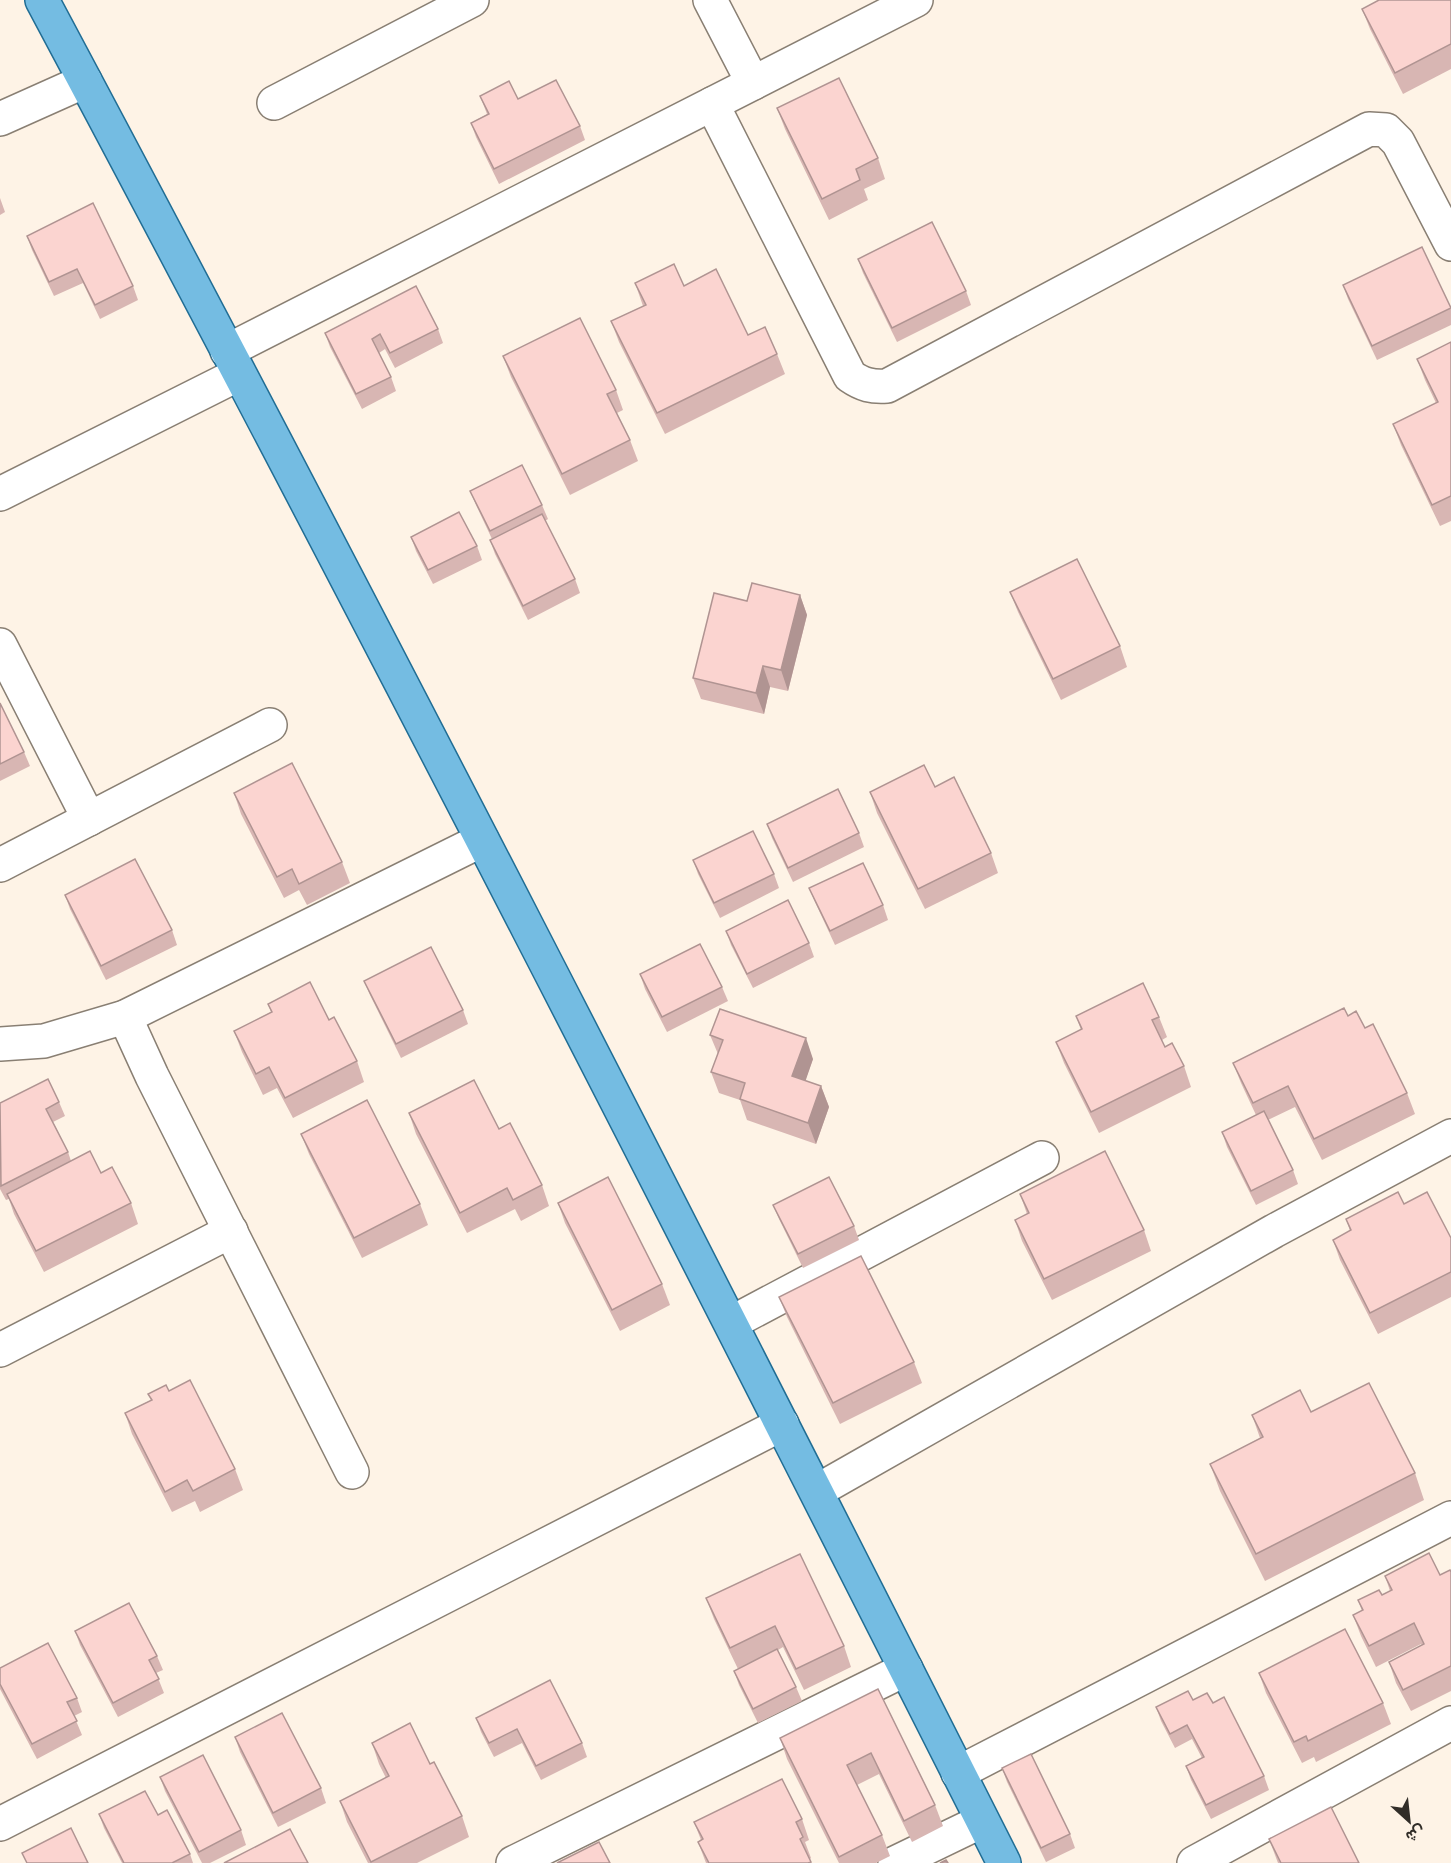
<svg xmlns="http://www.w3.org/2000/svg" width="1451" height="1863" font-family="Manrope,Vazirmatn,sans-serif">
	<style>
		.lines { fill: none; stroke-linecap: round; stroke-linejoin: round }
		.minor-casing { stroke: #897f73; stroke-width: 36 }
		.major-casing { stroke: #216d94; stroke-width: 36 }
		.minor { stroke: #fff; stroke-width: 33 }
		.major { stroke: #74bce2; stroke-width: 33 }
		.wall { fill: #d8b6b3 }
		.shaded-wall { fill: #b09492 }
		.building { fill: #fbd4d0; stroke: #b09492; stroke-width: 1.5 }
	</style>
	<rect width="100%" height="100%" fill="#fef3e6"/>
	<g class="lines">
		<defs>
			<g id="minor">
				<polyline points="710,0 753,83"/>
				<polyline points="274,103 472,0"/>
				<path d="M712 104 850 376C863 385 872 387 887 386L1369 129 1386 130 1398 142 1451 244"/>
				<polyline points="0,119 85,81"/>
				<polyline points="227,351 916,0"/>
				<polyline points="0,494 239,374"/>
				<polyline points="0,645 89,819"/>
				<polyline points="0,865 270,725"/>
				<polyline points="125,1017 152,1076 352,1472"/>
				<polyline points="0,1044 44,1041 125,1017 482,840"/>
				<polyline points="731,1323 1042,1158"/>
				<polyline points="0,1350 231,1231"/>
				<polyline points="817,1491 1274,1231 1451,1136"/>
				<polyline points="958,1773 1451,1518"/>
				<polyline points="0,1824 782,1424"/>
				<polyline points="513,1863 906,1669"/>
				<polyline points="895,1863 982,1821"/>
				<polyline points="1194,1863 1451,1723"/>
			</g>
			<path id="major" d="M42 0C371 617 689 1239 1004 1863"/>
		</defs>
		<!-- minor casing -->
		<use href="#minor" class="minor-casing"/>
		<!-- major casing -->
		<use href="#major" class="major-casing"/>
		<!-- minor -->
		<use href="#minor" class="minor"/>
		<!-- major -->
		<use href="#major" class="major"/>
	</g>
	<!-- wall -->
	<g class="wall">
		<polygon points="1451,0 1451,69 1403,94 1370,29 1362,9"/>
		<polygon points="480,96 518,99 580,126 585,140 499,184 476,137 471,123 487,114"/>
		<polygon points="777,108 878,158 885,179 864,189 868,200 829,220 785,129"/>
		<polygon points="0,198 5,212 0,215"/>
		<polygon points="27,236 133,286 138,300 100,319 83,283 54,296 32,250"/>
		<polygon points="858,259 966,291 971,305 897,342 863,273"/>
		<polygon points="635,283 684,286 748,335 777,354 785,374 665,434 619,342 611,321 643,306"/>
		<polygon points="1343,285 1451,308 1451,325 1377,360 1348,299"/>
		<polygon points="438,329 443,343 395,368 385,349 379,353 391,377 396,391 362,409 330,347 325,333"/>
		<polygon points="1451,342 1451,521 1440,526 1401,445 1393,424 1436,403 1425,380 1417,359"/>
		<polygon points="503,356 616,390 623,410 617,413 630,440 638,461 570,495 511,377"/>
		<polygon points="470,491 542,505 548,519 545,521 575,579 580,593 528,620 495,554 490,540 492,539 476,505"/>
		<polygon points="411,537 477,546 482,560 433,584 416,551"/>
		<polygon points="1010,592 1120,646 1127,667 1061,700 1018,612"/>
		<polygon points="800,595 807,615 788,691 770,687 764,714 701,699 693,678 747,601"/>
		<polygon points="0,703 24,752 30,766 0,781"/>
		<polygon points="935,787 991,853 998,873 925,909 877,813 870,792"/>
		<polygon points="234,793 342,862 350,883 307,905 299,890 284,898 241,814"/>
		<polygon points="767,824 859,833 864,847 793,882 772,838"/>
		<polygon points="693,860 774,874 779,888 720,918 698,874"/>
		<polygon points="809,888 883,905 888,920 835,945 815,902"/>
		<polygon points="65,895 172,930 177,945 106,980 70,909"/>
		<polygon points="726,931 809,943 814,957 753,988 731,945"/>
		<polygon points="640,974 722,987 728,1001 667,1032 645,989"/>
		<polygon points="364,981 463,1010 468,1024 401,1058 370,995"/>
		<polygon points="268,1004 329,1020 357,1061 364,1082 293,1118 277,1088 263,1095 242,1052 234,1031 271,1012"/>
		<polygon points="1076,1016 1159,1017 1167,1037 1162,1040 1165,1047 1184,1066 1191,1087 1099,1133 1064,1063 1056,1042 1081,1030"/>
		<polygon points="1348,1016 1365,1028 1407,1093 1415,1114 1322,1160 1295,1107 1268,1120 1293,1170 1298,1184 1256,1205 1227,1147 1222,1132 1256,1115 1241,1083 1233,1063"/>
		<polygon points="710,1035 813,1059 805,1081 821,1086 829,1107 816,1144 747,1120 740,1100 719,1093 711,1072 718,1054"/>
		<polygon points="59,1102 65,1116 53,1122 68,1152 71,1161 101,1173 131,1203 138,1224 44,1272 14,1214 9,1199 6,1200 0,1189 0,1103"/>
		<polygon points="409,1113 499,1129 542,1185 549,1206 521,1221 515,1209 467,1233 416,1134"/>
		<polygon points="301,1134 420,1204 428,1225 362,1258 309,1154"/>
		<polygon points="1020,1194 1144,1230 1151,1251 1052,1300 1022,1241 1015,1220 1027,1214"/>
		<polygon points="558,1203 662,1284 670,1305 620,1331 565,1223"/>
		<polygon points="1404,1204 1451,1238 1451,1297 1378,1334 1340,1260 1333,1240 1350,1231 1346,1219"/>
		<polygon points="773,1205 854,1226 859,1240 803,1268 779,1219"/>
		<polygon points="779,1297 914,1362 922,1383 840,1424 787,1317"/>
		<polygon points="169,1391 235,1469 243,1490 200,1512 195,1501 172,1512 132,1434 125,1413 151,1400 148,1394"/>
		<polygon points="1311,1412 1415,1473 1424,1500 1265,1581 1220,1491 1210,1464 1260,1438 1252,1415"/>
		<polygon points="1451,1572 1451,1691 1411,1711 1396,1683 1389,1662 1422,1645 1421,1644 1376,1667 1361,1636 1353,1615 1362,1611 1358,1600 1382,1595 1390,1591 1385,1576 1440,1575"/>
		<polygon points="706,1598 844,1646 851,1667 804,1690 783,1647 778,1650 796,1687 802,1701 758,1723 739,1685 734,1671 738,1669 714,1619"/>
		<polygon points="75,1631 157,1656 163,1670 156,1673 164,1693 118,1717 80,1645"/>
		<polygon points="0,1668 77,1698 82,1712 74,1716 82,1735 37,1759 0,1689"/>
		<polygon points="1259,1673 1383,1703 1391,1724 1316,1762 1314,1757 1302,1763 1266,1693"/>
		<polygon points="878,1689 935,1805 943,1826 912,1842 879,1774 857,1785 882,1835 890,1856 876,1863 839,1863 787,1759 780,1738"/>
		<polygon points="1193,1700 1213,1703 1264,1776 1269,1790 1211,1819 1191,1780 1186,1766 1202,1758 1192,1739 1175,1748 1161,1721 1156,1707"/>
		<polygon points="476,1718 582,1743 587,1757 541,1780 522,1743 494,1757 481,1732"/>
		<polygon points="235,1737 321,1788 326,1803 278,1827 240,1752"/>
		<polygon points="372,1743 430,1764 462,1816 469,1837 417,1863 368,1863 347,1822 340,1801 386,1778 379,1764"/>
		<polygon points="1002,1768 1070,1834 1075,1848 1046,1862 1007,1782"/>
		<polygon points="160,1777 241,1830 246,1845 210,1863 202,1863 165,1791"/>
		<polygon points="99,1814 158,1815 190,1854 193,1863 122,1863 104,1828"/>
		<polygon points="802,1819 809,1840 805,1842 811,1858 810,1859 811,1863 706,1863 698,1842 701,1840 694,1822"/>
		<polygon points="1269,1839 1359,1863 1278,1863"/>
	</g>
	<!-- shaded-wall -->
	<g class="shaded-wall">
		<polygon points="800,595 807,615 788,691 781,670"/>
		<polygon points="763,666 770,687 764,714 756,693"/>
		<polygon points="806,1038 813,1059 800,1097 792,1076"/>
		<polygon points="821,1086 829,1107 816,1144 808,1123"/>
	</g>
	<!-- building -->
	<g class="building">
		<polygon points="1379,0 1451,0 1451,44 1395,73 1362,9"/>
		<polygon points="839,78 878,158 856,169 860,180 822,199 777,108"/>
		<polygon points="556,80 580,126 494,169 471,123 489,114 480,96 509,81 518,99"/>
		<polygon points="93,203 133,286 95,305 77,269 49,282 27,236"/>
		<polygon points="932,222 966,291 892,328 858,259"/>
		<polygon points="1422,247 1451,308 1372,346 1343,285"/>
		<polygon points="674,264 684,286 716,269 748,335 765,327 777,354 657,413 611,321 646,305 635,283"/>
		<polygon points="416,286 438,329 390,353 380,334 372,339 391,377 356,394 325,333"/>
		<polygon points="580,318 616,390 607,394 630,440 562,474 503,356"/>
		<polygon points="1451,342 1451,496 1432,505 1393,424 1438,402 1417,359"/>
		<polygon points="522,465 542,505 490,531 470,491"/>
		<polygon points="459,512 477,546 428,570 411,537"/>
		<polygon points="542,514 575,579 523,606 490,540"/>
		<polygon points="1077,559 1120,646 1053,679 1010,592"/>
		<polygon points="752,583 800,595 781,670 763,666 756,693 693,678 714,593 747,601"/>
		<polygon points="0,703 24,752 0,764"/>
		<polygon points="292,763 342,862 299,884 292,869 277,877 234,793"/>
		<polygon points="924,765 935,787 954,777 991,853 918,889 870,792"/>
		<polygon points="838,789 859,833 788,868 767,824"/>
		<polygon points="753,831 774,874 714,903 693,860"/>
		<polygon points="135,859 172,930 101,966 65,895"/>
		<polygon points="863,863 883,905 830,931 809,888"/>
		<polygon points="788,900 809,943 747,974 726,931"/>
		<polygon points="700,944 722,987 662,1017 640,974"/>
		<polygon points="431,947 463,1010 396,1044 364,981"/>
		<polygon points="310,982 329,1020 334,1017 357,1061 285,1098 269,1067 256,1074 234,1031 272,1012 268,1004"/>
		<polygon points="1143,983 1159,1017 1152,1020 1165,1047 1172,1043 1184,1066 1091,1112 1056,1042 1082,1029 1076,1016"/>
		<polygon points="1344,1008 1348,1016 1356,1011 1365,1028 1373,1024 1407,1093 1314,1139 1288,1086 1253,1103 1233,1063"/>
		<polygon points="720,1009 806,1038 792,1076 821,1086 808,1123 740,1099 745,1083 711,1072 723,1040 710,1035"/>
		<polygon points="48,1079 59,1102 46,1109 68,1152 1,1186 0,1103"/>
		<polygon points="474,1080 499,1129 510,1123 542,1185 513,1200 507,1188 460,1213 409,1113"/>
		<polygon points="367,1100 420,1204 354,1238 301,1134"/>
		<polygon points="1264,1111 1293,1170 1251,1191 1222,1132"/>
		<polygon points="90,1151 101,1173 112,1167 131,1203 36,1251 7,1194"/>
		<polygon points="1105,1151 1144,1230 1044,1279 1015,1220 1029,1213 1020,1194"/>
		<polygon points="608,1177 662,1284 612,1310 558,1203"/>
		<polygon points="829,1177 854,1226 798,1254 773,1205"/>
		<polygon points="1398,1192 1404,1204 1427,1192 1451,1238 1451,1272 1370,1313 1333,1240 1351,1230 1346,1219"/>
		<polygon points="861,1256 914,1362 833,1403 779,1297"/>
		<polygon points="190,1380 235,1469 193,1491 187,1480 165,1492 125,1413 152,1400 148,1394 166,1385 169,1391"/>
		<polygon points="1369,1383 1415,1473 1256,1554 1210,1464 1263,1437 1252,1415 1300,1390 1311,1412"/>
		<polygon points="1429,1553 1440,1575 1450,1570 1451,1572 1451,1666 1403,1690 1389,1662 1424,1644 1414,1623 1369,1646 1353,1615 1363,1610 1358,1600 1379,1590 1382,1595 1392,1590 1385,1576"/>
		<polygon points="800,1554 844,1646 796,1669 775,1626 730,1648 706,1598"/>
		<polygon points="129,1603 157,1656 149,1660 159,1679 113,1703 75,1631"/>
		<polygon points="1345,1629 1383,1703 1308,1741 1306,1736 1294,1742 1259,1673"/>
		<polygon points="48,1643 77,1698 67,1702 77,1721 32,1744 0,1684 0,1668"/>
		<polygon points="777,1649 796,1687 753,1709 734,1671"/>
		<polygon points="550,1680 582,1743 536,1766 517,1729 489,1743 476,1718"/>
		<polygon points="878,1689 935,1805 904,1821 871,1753 847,1765 882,1835 839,1857 780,1738"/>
		<polygon points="1188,1691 1193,1700 1207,1693 1213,1703 1224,1697 1264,1776 1206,1805 1186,1766 1204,1757 1187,1725 1170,1734 1156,1707"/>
		<polygon points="282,1713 321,1788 273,1813 235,1737"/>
		<polygon points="410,1723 430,1764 434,1762 462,1816 371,1862 340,1801 389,1776 372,1743"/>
		<polygon points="1031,1754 1070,1834 1041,1848 1002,1768"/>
		<polygon points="203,1755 241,1830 199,1852 160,1777"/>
		<polygon points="782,1779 802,1819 796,1822 803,1837 800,1839 811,1862 808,1863 709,1863 698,1842 703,1839 694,1822"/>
		<polygon points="145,1791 158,1815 167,1810 190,1854 172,1863 124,1863 99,1814"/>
		<polygon points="1331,1807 1359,1863 1281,1863 1269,1839"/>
		<polygon points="71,1828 88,1863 27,1863 22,1853"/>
		<polygon points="290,1829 308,1863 224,1863"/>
		<polygon points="599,1842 610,1863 557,1863"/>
		<polygon points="946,1860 948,1863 940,1863"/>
	</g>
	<!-- north arrow -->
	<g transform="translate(1409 1821) rotate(153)" stroke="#fef3e6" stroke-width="4.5" paint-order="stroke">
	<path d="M0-4.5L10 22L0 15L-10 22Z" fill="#312d28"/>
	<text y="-9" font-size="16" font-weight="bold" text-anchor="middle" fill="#312d28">ش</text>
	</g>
</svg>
